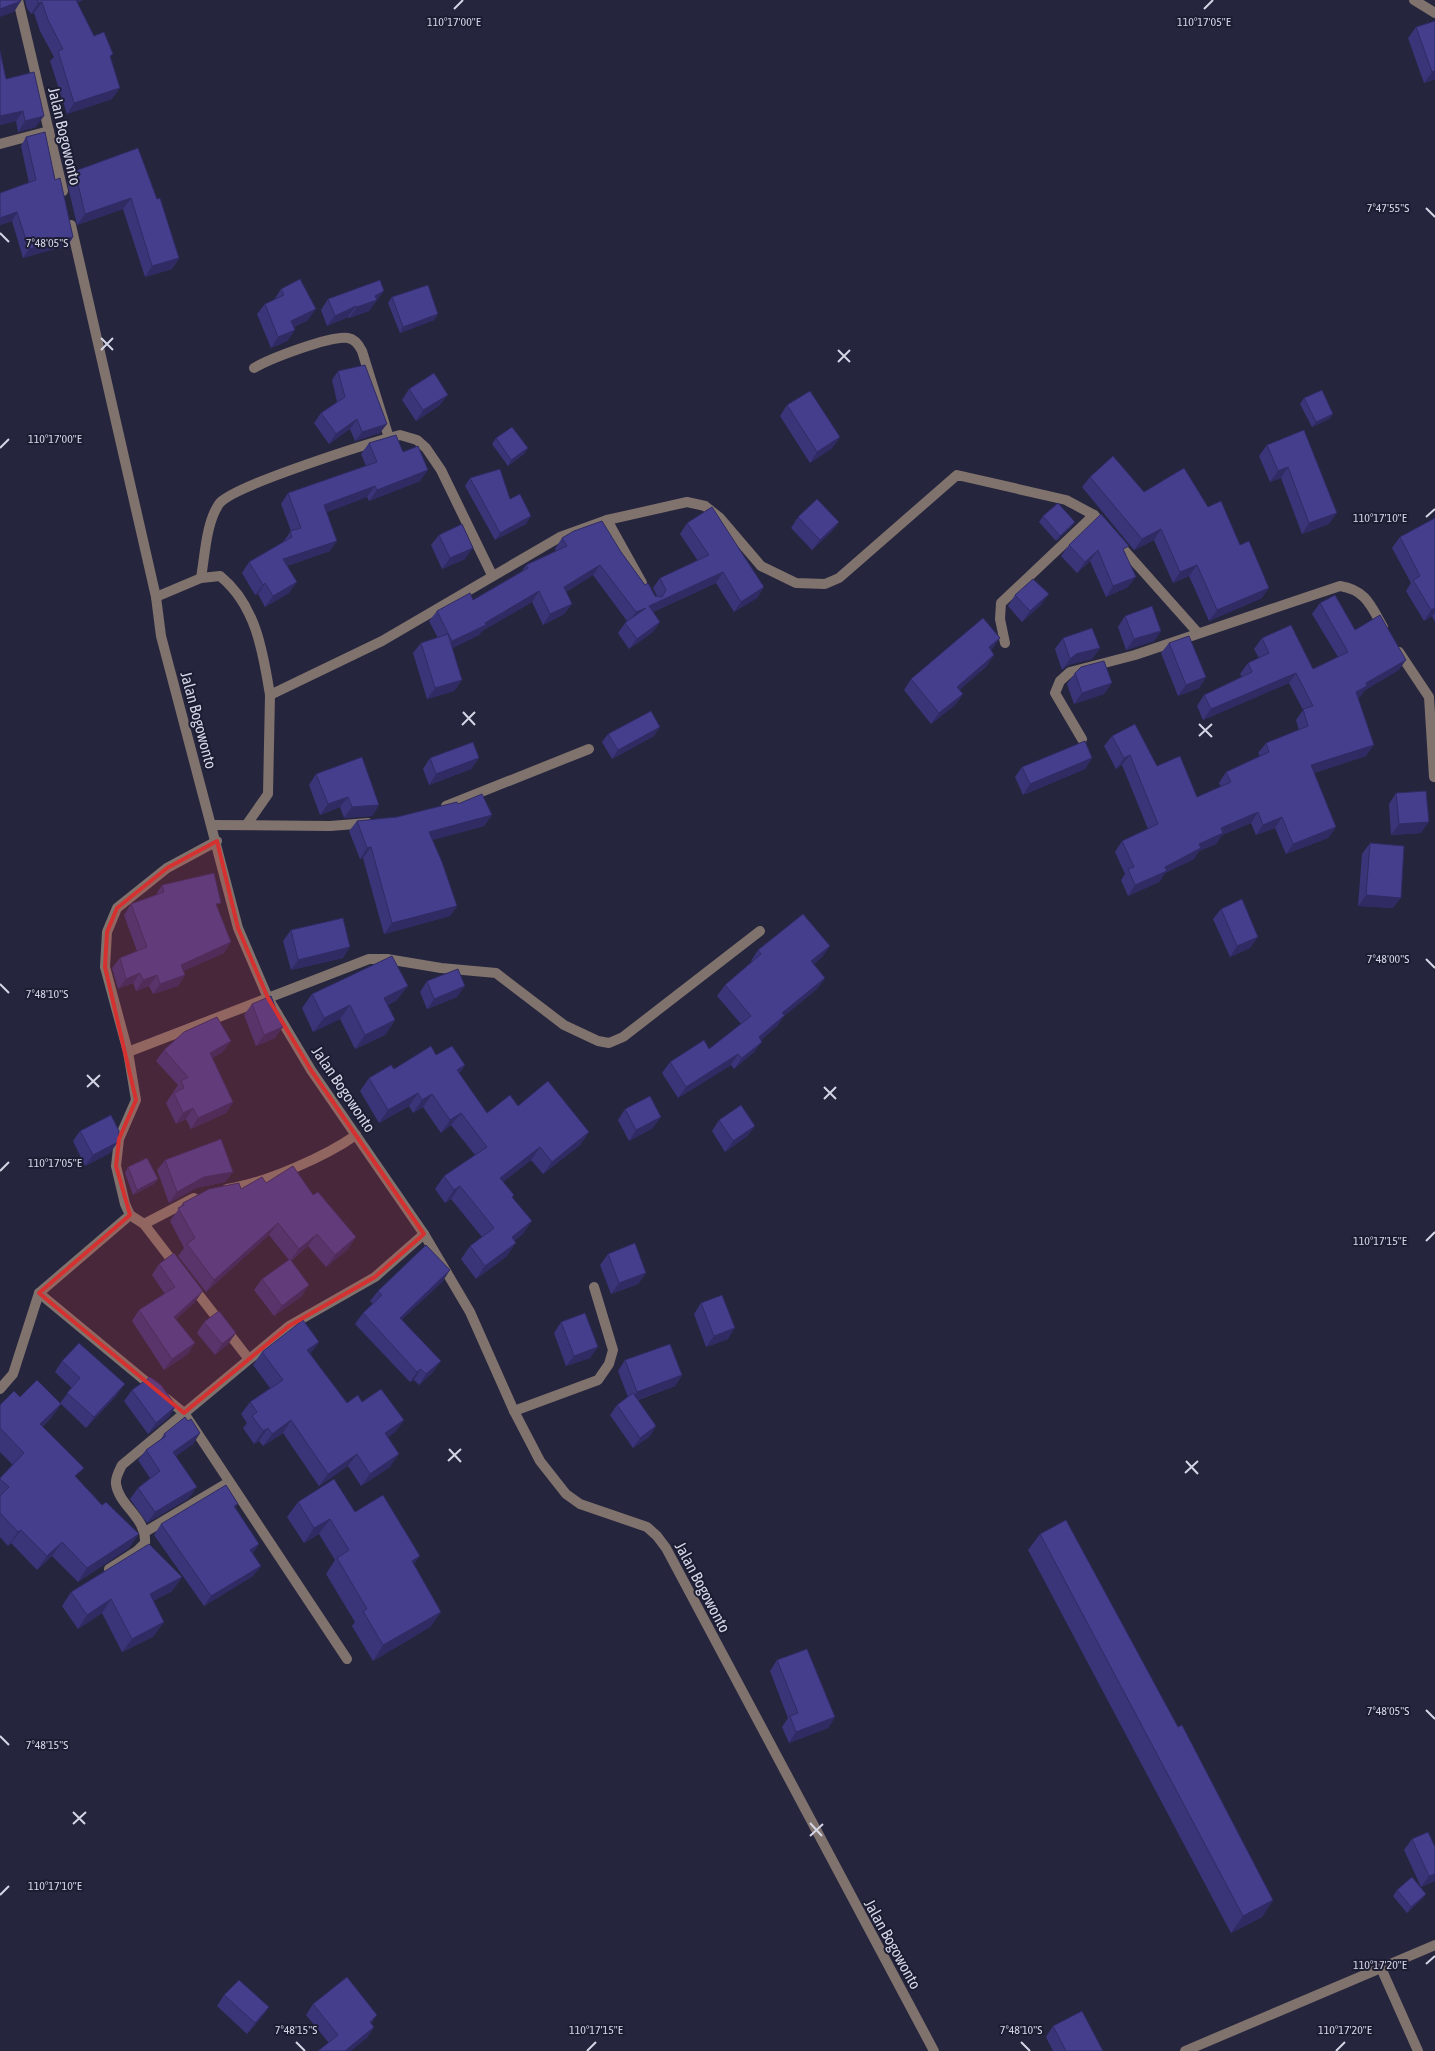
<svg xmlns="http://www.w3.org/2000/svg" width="1435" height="2051" font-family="'Asap Condensed',sans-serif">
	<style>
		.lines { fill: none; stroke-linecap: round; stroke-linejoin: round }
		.minor { stroke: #80726c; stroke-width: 10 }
		.wall { fill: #3a3579 }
		.shaded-wall { fill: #302b63 }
		.building { fill: #443e8d; stroke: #302b63 }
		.marked { fill: #d63131; fill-opacity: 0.2; stroke: #d63131; stroke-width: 4; stroke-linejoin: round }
		.ticks { fill: none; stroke: #d4d5e5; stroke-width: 2 }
		.labels { text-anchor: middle; stroke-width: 4; stroke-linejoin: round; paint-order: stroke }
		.street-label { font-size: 16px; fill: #d4d5e5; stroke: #1c1c33 }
		.ticks-label { font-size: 12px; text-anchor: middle; fill: #d4d5e5; stroke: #1c1c33; stroke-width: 4; stroke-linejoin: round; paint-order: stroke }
	</style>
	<rect width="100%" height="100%" fill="#25253e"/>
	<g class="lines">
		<!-- minor -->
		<g class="minor">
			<polyline points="18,0 63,191"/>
			<polyline points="1414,0 1435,13"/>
			<polyline points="0,144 49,131"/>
			<polyline points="71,225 156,597 161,636 238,928 268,998 311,1070 424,1234 470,1312 514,1411 540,1461 566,1494 580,1504 647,1527 657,1536 666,1548 934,2051"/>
			<path d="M254 368C269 359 331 335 348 338 355 339 359 345 362 351L389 438"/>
			<polyline points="607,520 642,583"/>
			<polyline points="1117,542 1198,633"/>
			<path d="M201 578C205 555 206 523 219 504 231 486 373 442 400 435L417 440 426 448 441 470 492 575"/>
			<path d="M156 597 201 578 220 576C256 605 263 652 270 695L382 641 560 537 607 520 687 502 705 506 720 518 761 566 796 583 825 584 839 578 957 475 1066 500 1094 515 1105 528"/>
			<polyline points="1005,643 1000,619 1001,603 1094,515"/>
			<polyline points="1399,652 1429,697 1434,777"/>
			<path d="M1082 739 1055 693 1060 681 1070 672 1135 655 1340 586C1366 590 1371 606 1383 627"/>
			<polyline points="446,806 589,749"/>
			<polyline points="247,824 268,794 270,695"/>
			<polyline points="212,825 330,826 368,823"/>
			<polyline points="128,1052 369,959 387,959 441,968 496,973 564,1025 598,1041 609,1043 623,1037 760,931"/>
			<path d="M227 1189C265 1183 325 1157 356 1135"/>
			<polyline points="130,1215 144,1224 177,1267"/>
			<polyline points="144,1224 194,1198"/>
			<polyline points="192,1286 248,1358"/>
			<polyline points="39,1293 155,1389"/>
			<polyline points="0,1389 13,1374 39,1293 130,1215 125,1204 116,1166 119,1139 136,1100 128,1052 105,967 107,932 117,908 167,868 217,841"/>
			<polyline points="167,1399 184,1413 347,1659"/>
			<polyline points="514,1411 598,1380 609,1364 613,1350 594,1287"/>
			<polyline points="145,1532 229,1482"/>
			<path d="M109 1569 137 1551 145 1543C147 1518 119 1506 116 1484 115 1478 119 1471 122 1465L289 1326 375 1277 424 1234"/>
			<polyline points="1381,1968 1418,2051"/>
			<polyline points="1185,2051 1435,1945"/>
		</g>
	</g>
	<!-- wall -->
	<g class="wall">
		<polygon points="25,0 83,0 77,3 94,36 110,58 112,99 67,114 50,61 54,57 40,31 34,13 31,14 27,8"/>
		<polygon points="1416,27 1435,79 1424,83 1408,38"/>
		<polygon points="0,52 6,79 36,127 18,132 16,121 0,125"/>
		<polygon points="26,137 55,180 73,237 68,245 23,258 12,221 0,225 0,193 29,183 21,146"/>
		<polygon points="75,171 157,199 179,258 172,269 145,277 123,209 77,225 67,182"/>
		<polygon points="281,289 308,320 294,327 295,330 287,341 271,348 257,314 265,304 274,300"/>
		<polygon points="392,297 438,314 434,320 400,333 388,303"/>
		<polygon points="328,299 377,301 375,302 369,311 349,318 348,317 327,326 321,310"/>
		<polygon points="338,371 380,433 355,441 350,429 329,444 314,423 321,413 337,402 332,380"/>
		<polygon points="409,389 440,405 416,421 402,400"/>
		<polygon points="1304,398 1333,414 1329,419 1312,427 1300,404"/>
		<polygon points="787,405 840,437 832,448 810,463 780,416"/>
		<polygon points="1304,430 1329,524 1302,534 1281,478 1270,482 1259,456 1267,445"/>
		<polygon points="496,438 528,448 524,454 508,466 492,444"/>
		<polygon points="369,443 403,452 420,481 369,501 367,497 327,512 330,551 287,566 289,593 265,607 258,594 255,595 242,573 249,562 283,542 291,531 281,504 288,493 366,466 361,454"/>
		<polygon points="1090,477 1144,492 1262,598 1209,621 1189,576 1173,583 1154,540 1134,550 1082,487"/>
		<polygon points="470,478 510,499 531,516 526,524 495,540 465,486"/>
		<polygon points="1043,516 1071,527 1056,541 1039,522"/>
		<polygon points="798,517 839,522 831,532 812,550 791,528"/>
		<polygon points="1435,518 1435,622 1432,616 1424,621 1406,591 1411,583 1392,548 1400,537"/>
		<polygon points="687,523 764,587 757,598 734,612 716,583 653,612 660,622 653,632 629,649 618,633 625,623 627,621 593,575 566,592 572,604 564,614 543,625 532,602 482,631 479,635 452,648 462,680 454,691 427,699 413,653 421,643 438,638 429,621 437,611 473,600 522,571 526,565 556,551 555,549 562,538 621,552 645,585 655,596 657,596 653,588 660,578 698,561 680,534"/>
		<polygon points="439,535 465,559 442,569 431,545"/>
		<polygon points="1069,545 1125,552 1128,587 1106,597 1090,561 1077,573 1061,556"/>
		<polygon points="1015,595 1041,605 1022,622 1008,606"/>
		<polygon points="1320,603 1355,630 1399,670 1365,690 1360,697 1358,698 1366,756 1314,773 1336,827 1328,838 1286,854 1275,828 1256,835 1251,823 1222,835 1216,844 1199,851 1194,859 1165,873 1159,882 1128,896 1121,880 1125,874 1115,852 1122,841 1148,829 1122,765 1116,769 1104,746 1112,736 1157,766 1197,797 1221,787 1219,783 1226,772 1260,756 1258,753 1266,743 1299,730 1296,720 1303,710 1289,683 1203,720 1197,706 1204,695 1242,677 1240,674 1248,663 1259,658 1254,649 1262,638 1313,669 1338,657 1312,614"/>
		<polygon points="1125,616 1161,631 1154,641 1126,650 1118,627"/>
		<polygon points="1000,638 991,650 987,666 959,690 963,694 955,705 931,724 904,690 911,679"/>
		<polygon points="1063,638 1100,648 1092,659 1068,665 1062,670 1055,649"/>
		<polygon points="1169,643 1206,677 1199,688 1178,696 1161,653"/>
		<polygon points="1075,673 1104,694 1074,704 1067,684"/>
		<polygon points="608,734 654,736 612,759 602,742"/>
		<polygon points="430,758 479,758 471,769 429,785 423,769"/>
		<polygon points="1092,758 1085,769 1023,795 1015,777 1022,767"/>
		<polygon points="316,774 379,805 372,816 344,818 340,807 320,815 309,785"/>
		<polygon points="1396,793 1421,833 1391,835 1389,804"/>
		<polygon points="458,804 492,815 484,826 432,840 457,906 450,916 384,934 363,858 360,859 349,831 357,821 397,817"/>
		<polygon points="1370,843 1393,908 1358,906 1362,854"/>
		<polygon points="162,885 218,908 224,953 183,971 185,975 178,986 153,994 149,986 136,991 133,983 118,989 112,968 120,958 137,951 124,915 131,904 155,896"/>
		<polygon points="1221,909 1250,948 1230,957 1213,919"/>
		<polygon points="291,930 343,958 291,970 283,941"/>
		<polygon points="830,946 822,957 814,964 825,978 817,989 784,1016 777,1026 761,1040 754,1052 734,1069 731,1065 678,1098 662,1073 670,1062 709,1049 741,1024 717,996 725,985 752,962 751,961 758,950"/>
		<polygon points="427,981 457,997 427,1009 420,992"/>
		<polygon points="312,994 397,1000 388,1005 395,1020 385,1035 355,1049 340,1019 313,1032 302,1008"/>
		<polygon points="252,1004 275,1038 256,1046 244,1015"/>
		<polygon points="164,1050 223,1052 212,1058 233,1102 226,1113 191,1129 186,1119 176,1124 166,1103 178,1085 156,1061"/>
		<polygon points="436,1055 465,1065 459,1074 487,1113 518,1106 589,1132 580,1145 543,1174 531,1160 503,1182 512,1197 523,1234 514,1241 507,1256 476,1279 461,1259 470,1246 482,1237 451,1199 445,1203 435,1189 444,1176 475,1155 451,1125 441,1133 423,1107 413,1113 409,1106 379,1123 360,1091 369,1078"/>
		<polygon points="625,1109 653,1128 629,1141 618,1120"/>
		<polygon points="719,1120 755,1126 747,1136 725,1152 712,1131"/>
		<polygon points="80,1131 110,1153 85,1166 73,1141"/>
		<polygon points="165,1160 233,1172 225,1182 196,1188 169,1203 157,1170"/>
		<polygon points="128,1167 158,1179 154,1184 133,1195 125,1173"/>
		<polygon points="266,1183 313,1195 356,1237 347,1250 326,1267 308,1246 291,1261 302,1296 274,1316 254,1290 262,1279 289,1260 269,1235 206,1292 178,1256 184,1248 170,1221 183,1203"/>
		<polygon points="608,1254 646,1273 638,1284 611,1294 600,1265"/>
		<polygon points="159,1264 195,1302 176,1319 188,1354 164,1370 132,1321 139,1310 165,1294 152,1275"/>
		<polygon points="443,1281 402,1319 433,1372 419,1385 414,1380 410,1382 355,1324 363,1313 373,1304 370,1301 378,1291"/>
		<polygon points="701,1303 728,1339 706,1347 694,1314"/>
		<polygon points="204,1322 236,1333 228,1344 215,1355 197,1333"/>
		<polygon points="561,1322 590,1358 566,1366 554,1333"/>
		<polygon points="319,1342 310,1354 347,1403 362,1402 404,1420 395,1432 388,1437 390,1467 361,1486 348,1466 319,1486 283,1433 263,1446 259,1441 254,1444 243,1428 247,1423 241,1414 250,1402 270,1388 253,1365 262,1352"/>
		<polygon points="625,1360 682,1375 675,1386 638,1400 656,1426 649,1437 633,1448 610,1415 617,1405 628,1397 618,1371"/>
		<polygon points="62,1361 117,1395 86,1428 61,1404 51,1418 42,1427 77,1478 129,1548 78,1582 52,1556 37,1570 11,1543 8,1546 0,1537 0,1478 13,1465 0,1452 0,1405 20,1397 60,1403 72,1388 55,1372"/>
		<polygon points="132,1390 169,1417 148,1434 124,1401"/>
		<polygon points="188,1421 200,1433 193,1444 176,1456 189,1498 147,1523 130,1499 138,1488 150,1478 138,1460 146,1450 161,1439 164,1434"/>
		<polygon points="298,1502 355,1512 414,1565 441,1612 430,1627 373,1661 352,1626 355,1622 326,1574 335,1560 319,1534 304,1543 287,1517"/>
		<polygon points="238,1504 235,1507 259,1544 253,1553 261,1566 253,1576 204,1606 154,1535 161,1524"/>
		<polygon points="1040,1534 1178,1727 1273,1900 1262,1917 1231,1933 1028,1550"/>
		<polygon points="182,1577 172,1591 153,1601 154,1636 122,1652 102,1613 78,1629 62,1606 71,1592"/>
		<polygon points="777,1660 835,1717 828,1728 789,1743 782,1727 788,1718 770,1671"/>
		<polygon points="1412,1839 1435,1881 1421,1887 1404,1850"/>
		<polygon points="1397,1890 1426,1894 1422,1899 1407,1913 1393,1896"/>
		<polygon points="224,1995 269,2007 261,2018 247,2034 217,2006"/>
		<polygon points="313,2004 377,2015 371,2023 374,2027 367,2038 329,2043 306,2015"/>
		<polygon points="1053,2026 1103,2051 1053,2051 1046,2037"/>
	</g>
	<!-- shaded-wall -->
	<g class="shaded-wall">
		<polygon points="72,0 83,0 66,8"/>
		<polygon points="21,1 14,12 0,17 0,9"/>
		<polygon points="42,2 34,13 31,14 38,3"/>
		<polygon points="1435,71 1435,79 1424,83 1432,72"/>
		<polygon points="120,88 112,99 67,114 74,103"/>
		<polygon points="23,111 16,121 0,125 0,116"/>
		<polygon points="44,116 36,127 18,132 25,121"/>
		<polygon points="131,198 123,209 77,225 85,214"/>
		<polygon points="17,212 12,221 0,225 0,218"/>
		<polygon points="73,237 68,245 23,258 29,249"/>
		<polygon points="179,258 172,269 145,277 152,266"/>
		<polygon points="384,291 369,311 349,318 357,307"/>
		<polygon points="356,306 348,317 327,326 335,316"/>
		<polygon points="316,309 308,320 284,332 291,321"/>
		<polygon points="438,314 434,320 400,333 403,327"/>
		<polygon points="295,330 287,341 271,348 278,337"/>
		<polygon points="448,395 440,405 416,421 423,410"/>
		<polygon points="1333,414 1329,419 1312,427 1316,422"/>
		<polygon points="357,419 350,429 329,444 336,434"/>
		<polygon points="387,424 380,433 355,441 362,432"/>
		<polygon points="840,437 832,448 810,463 817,452"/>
		<polygon points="528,448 524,454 508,466 511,460"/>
		<polygon points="1288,467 1281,478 1270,482 1278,471"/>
		<polygon points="428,470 420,481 369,501 377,490"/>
		<polygon points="375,486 367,497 317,516 324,505"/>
		<polygon points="1337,513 1329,524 1302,534 1309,523"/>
		<polygon points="531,516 526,524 495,540 500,533"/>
		<polygon points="839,522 831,532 812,550 820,540"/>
		<polygon points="1075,522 1071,527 1056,541 1060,536"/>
		<polygon points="1161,529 1154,540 1134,550 1142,539"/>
		<polygon points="337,541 330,551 275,570 283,559"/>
		<polygon points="473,548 465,559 442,569 450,558"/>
		<polygon points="1098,550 1090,561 1077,573 1085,562"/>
		<polygon points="600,565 593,575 556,598 564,587"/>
		<polygon points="1197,565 1189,576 1173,583 1180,572"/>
		<polygon points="723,572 716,583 641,617 649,606"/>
		<polygon points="1136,577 1128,587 1106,597 1113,586"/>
		<polygon points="297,582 289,593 265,607 273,596"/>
		<polygon points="265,583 258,594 255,595 263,585"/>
		<polygon points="764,587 757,598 734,612 741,602"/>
		<polygon points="1269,588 1262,598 1209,621 1217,610"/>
		<polygon points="539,591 532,602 482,631 479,635 445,652 452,641"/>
		<polygon points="1049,594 1041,605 1022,622 1030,611"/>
		<polygon points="572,604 564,614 543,625 550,614"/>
		<polygon points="646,608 628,623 636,612"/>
		<polygon points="1435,608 1435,612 1432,616 1424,621 1431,610"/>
		<polygon points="660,622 653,632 629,649 637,639"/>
		<polygon points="1161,631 1154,641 1126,650 1134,639"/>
		<polygon points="1000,638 992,649 982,658 989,647"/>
		<polygon points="1100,648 1092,659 1068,665 1062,670 1070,659 1076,654"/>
		<polygon points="994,655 987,666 949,698 957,687"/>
		<polygon points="1406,660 1399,670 1365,690 1360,697 1349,703 1356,692 1366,683"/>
		<polygon points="1296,673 1289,683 1203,720 1211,709"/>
		<polygon points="1206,677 1199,688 1178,696 1186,685"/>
		<polygon points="462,680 454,691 427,699 435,688"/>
		<polygon points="1112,683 1104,694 1074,704 1082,693"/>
		<polygon points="963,694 955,705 931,724 939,713"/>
		<polygon points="660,727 654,736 612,759 618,750"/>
		<polygon points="1374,745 1366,756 1304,776 1311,765"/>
		<polygon points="1130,755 1122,765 1116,769 1124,758"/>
		<polygon points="479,758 471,769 429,785 436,774"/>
		<polygon points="1092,758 1085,769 1023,795 1030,784"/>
		<polygon points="348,797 340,807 320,815 328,804"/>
		<polygon points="379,805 372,816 344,818 352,807"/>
		<polygon points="1258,812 1251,823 1222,835 1216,844 1199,851 1194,859 1165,873 1159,882 1128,896 1135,885 1165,867 1221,828"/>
		<polygon points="492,815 484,826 421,843 429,832"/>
		<polygon points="1282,817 1275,828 1256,835 1263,825"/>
		<polygon points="1429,822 1421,833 1391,835 1399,824"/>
		<polygon points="1336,827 1328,838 1286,854 1293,844"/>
		<polygon points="371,847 363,858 360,859 367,848"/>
		<polygon points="1366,895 1401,898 1393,908 1358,906"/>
		<polygon points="457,906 450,916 384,934 392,923"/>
		<polygon points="1258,937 1250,948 1230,957 1237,946"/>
		<polygon points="231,942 224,953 174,975 181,965"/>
		<polygon points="830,946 822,957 804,972 811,961"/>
		<polygon points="350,947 343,958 291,970 298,960"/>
		<polygon points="140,973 133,983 118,989 126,979"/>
		<polygon points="157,975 149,986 136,991 143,980"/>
		<polygon points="185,975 178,986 153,994 160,984"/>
		<polygon points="825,978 817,989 784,1016 777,1026 751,1048 759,1037 782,1013"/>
		<polygon points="408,986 397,1000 374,1012 384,998"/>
		<polygon points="465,986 457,997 427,1009 434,999"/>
		<polygon points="350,1005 340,1019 313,1032 324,1018"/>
		<polygon points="395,1020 385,1035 355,1049 365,1035"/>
		<polygon points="283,1027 275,1038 256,1046 264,1035"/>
		<polygon points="231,1041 223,1052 202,1064 210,1053"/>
		<polygon points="762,1042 754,1052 734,1069 742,1058"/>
		<polygon points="738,1054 731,1065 678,1098 686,1087"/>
		<polygon points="465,1065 456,1078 457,1070"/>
		<polygon points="418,1093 409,1106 379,1123 388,1110"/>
		<polygon points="432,1094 423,1107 413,1113 422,1100"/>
		<polygon points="233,1102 226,1113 191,1129 198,1118"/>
		<polygon points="193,1108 186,1119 176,1124 183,1113"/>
		<polygon points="461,1113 451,1125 441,1133 450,1120"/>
		<polygon points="661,1117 653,1128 629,1141 636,1130"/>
		<polygon points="755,1126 747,1136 725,1152 733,1141"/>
		<polygon points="589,1132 580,1145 543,1174 552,1162"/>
		<polygon points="118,1142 110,1153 85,1166 93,1155"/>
		<polygon points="540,1147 531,1160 491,1191 500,1178"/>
		<polygon points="233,1172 225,1182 196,1188 169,1203 177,1192 204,1177"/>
		<polygon points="158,1179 154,1184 133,1195 137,1190"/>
		<polygon points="460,1186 451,1199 445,1203 454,1190"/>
		<polygon points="532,1221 523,1234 503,1250 512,1237"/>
		<polygon points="278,1223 269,1235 206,1292 214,1280"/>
		<polygon points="317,1234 308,1246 290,1261 299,1249"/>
		<polygon points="356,1237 347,1250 326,1267 335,1255"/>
		<polygon points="516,1243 507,1256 476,1279 485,1266"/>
		<polygon points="450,1270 443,1281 393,1328 400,1318"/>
		<polygon points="646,1273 638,1284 611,1294 619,1283"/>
		<polygon points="309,1285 302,1296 274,1316 282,1306"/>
		<polygon points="203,1291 195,1302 166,1328 174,1317"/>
		<polygon points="735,1328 728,1339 706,1347 714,1336"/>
		<polygon points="236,1333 228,1344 215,1355 222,1344"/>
		<polygon points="319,1342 310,1354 307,1350"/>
		<polygon points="195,1343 188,1354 164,1370 172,1359"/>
		<polygon points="598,1347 590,1358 566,1366 574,1356"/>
		<polygon points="441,1361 433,1372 419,1385 426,1374"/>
		<polygon points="421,1369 414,1380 410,1382 417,1372"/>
		<polygon points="682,1375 675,1386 630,1402 637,1392"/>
		<polygon points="125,1384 117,1395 86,1428 94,1417"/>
		<polygon points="61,1404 51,1418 30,1438 40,1424"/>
		<polygon points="176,1406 169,1417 148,1434 156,1423"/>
		<polygon points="291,1420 283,1433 263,1446 272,1434"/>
		<polygon points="404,1420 395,1432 376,1446 385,1433"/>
		<polygon points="656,1426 649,1437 633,1448 640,1438"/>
		<polygon points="268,1428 259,1441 254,1444 263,1431"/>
		<polygon points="200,1433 193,1444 165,1463 173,1452"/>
		<polygon points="357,1454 348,1466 319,1486 328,1474"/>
		<polygon points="399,1454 390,1467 361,1486 370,1474"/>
		<polygon points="197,1487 189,1498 147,1523 155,1512"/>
		<polygon points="330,1519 319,1534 304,1543 314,1528"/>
		<polygon points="21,1530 11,1543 8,1546 18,1532"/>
		<polygon points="139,1534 129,1548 78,1582 87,1568"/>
		<polygon points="62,1542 52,1556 37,1570 47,1556"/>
		<polygon points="259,1544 252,1554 250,1550"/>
		<polygon points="420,1556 409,1571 412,1561"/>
		<polygon points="261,1566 253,1576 204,1606 211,1596"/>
		<polygon points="182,1577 172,1591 140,1608 150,1594"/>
		<polygon points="111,1599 102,1613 78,1629 87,1615"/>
		<polygon points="441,1612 430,1627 373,1661 383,1645"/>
		<polygon points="164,1622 154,1636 122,1652 132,1639"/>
		<polygon points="835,1717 828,1728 789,1743 796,1732"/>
		<polygon points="1435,1874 1435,1881 1421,1887 1429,1876"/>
		<polygon points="1426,1894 1422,1899 1407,1913 1411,1907"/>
		<polygon points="1273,1900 1262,1917 1231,1933 1243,1916"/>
		<polygon points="269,2007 261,2018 247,2034 255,2023"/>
		<polygon points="374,2027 367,2038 351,2051 345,2051"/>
	</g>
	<!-- building -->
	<g class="building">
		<polygon points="0,0 21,0 21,1 0,9"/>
		<polygon points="37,0 76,0 94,36 104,32 113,54 110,56 120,88 74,103 58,51 63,49 48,20 42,2 38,3"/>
		<polygon points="1435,21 1435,71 1432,72 1416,27"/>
		<polygon points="0,51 6,79 34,72 44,116 25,121 23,111 0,116"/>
		<polygon points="45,132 55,180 60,178 73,237 29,249 17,212 0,218 0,193 36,180 26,137"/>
		<polygon points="138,148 157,199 160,198 179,258 152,266 131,198 85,214 75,171"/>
		<polygon points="300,279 316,309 291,321 295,330 278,337 265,304 284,295 281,289"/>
		<polygon points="380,280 384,291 375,296 377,300 357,307 356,306 335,316 328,299"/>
		<polygon points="428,285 438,314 403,327 392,297"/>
		<polygon points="365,365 387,424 362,432 357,419 336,434 321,413 345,397 338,371"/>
		<polygon points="434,373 448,395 423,410 409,389"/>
		<polygon points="1322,390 1333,414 1316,422 1304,398"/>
		<polygon points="810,391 840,437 817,452 787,405"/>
		<polygon points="512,427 528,448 511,460 496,438"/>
		<polygon points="1304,430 1337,513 1309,523 1288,467 1278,471 1267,445"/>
		<polygon points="396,435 403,452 418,446 428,470 377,490 375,486 324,505 337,541 283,559 297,582 273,596 265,583 263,585 249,562 292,537 290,531 301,528 288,493 377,462 369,443"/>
		<polygon points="1113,456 1144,492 1184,468 1208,507 1221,501 1240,545 1249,541 1269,588 1217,610 1197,565 1180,572 1161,529 1142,539 1090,477"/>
		<polygon points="500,469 510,499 520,494 531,516 500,533 470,478"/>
		<polygon points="817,499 839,522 820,540 798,517"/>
		<polygon points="1058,503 1075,522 1060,536 1043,516"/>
		<polygon points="712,507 764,587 741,602 723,572 649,606 660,622 637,639 625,623 646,608 636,612 600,565 564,587 572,604 550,614 539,591 485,623 486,625 452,641 437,611 470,593 473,600 528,568 526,565 567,546 562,538 574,531 602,521 621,552 645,585 648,583 655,596 662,597 666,590 660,578 709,555 687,523"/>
		<polygon points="1101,514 1129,546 1123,549 1136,577 1113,586 1098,550 1085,562 1069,545"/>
		<polygon points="1435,518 1435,608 1431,610 1413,580 1420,576 1400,537"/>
		<polygon points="462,524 473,548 450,558 439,535"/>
		<polygon points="1033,579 1049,594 1030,611 1015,595"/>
		<polygon points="1335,595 1355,630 1380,615 1406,660 1366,683 1367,686 1356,692 1374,745 1311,765 1336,827 1293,844 1282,817 1263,825 1258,812 1221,828 1223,833 1199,844 1201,848 1165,867 1167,871 1135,885 1128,869 1134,867 1122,841 1158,824 1130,755 1124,758 1112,736 1135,724 1157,766 1180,756 1197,797 1231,782 1226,772 1269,752 1266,743 1308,726 1303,709 1313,706 1296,673 1211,709 1204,695 1252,672 1248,663 1269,653 1262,638 1291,625 1313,669 1348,652 1320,603"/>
		<polygon points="1152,606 1161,631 1134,639 1125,616"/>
		<polygon points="983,618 1000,638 989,647 994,655 957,687 963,694 939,713 911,679"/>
		<polygon points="1092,628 1100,648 1076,654 1070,659 1063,638"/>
		<polygon points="448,634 462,680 435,688 421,643"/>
		<polygon points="1189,636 1206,677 1186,685 1169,643"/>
		<polygon points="1104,661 1112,683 1082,693 1075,673 1081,667"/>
		<polygon points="651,711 660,727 618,750 608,734"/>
		<polygon points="1085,741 1092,758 1030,784 1022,767"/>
		<polygon points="473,742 479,758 436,774 430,758"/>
		<polygon points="362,757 379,805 352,807 348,797 328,804 316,774"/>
		<polygon points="1426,791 1429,822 1399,824 1396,793"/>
		<polygon points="482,794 492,815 429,832 442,862 457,906 392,923 371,847 367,848 357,821 397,817 457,802 458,804"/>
		<polygon points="1370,843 1404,846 1401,898 1366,895"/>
		<polygon points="214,873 221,903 216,904 231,942 181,965 185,975 160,984 157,975 143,980 140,973 126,979 120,958 147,947 131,904 164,892 162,885"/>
		<polygon points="1242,899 1258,937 1237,946 1221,909"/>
		<polygon points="803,914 830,946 811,961 825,978 782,1013 785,1015 759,1037 762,1042 742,1058 738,1054 686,1087 670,1062 704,1040 709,1049 751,1016 725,985 761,954 758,950"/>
		<polygon points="343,918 350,947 298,960 291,930"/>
		<polygon points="392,956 408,986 384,998 395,1020 365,1035 350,1005 324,1018 312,994"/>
		<polygon points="458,969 465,986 434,999 427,981"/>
		<polygon points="271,996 283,1027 264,1035 252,1004"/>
		<polygon points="217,1017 231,1041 210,1053 233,1102 198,1118 193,1108 183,1113 174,1093 184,1088 181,1081 188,1077 164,1050 184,1032"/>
		<polygon points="431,1046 436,1055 452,1046 465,1065 457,1070 487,1113 510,1095 518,1106 548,1081 589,1132 552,1162 540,1147 500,1178 514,1195 512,1197 532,1221 512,1237 516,1243 485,1266 470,1246 494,1228 460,1186 454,1190 444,1176 487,1147 461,1113 450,1120 432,1094 422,1100 418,1093 388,1110 369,1078 391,1065 394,1069"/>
		<polygon points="650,1096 661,1117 636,1130 625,1109"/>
		<polygon points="741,1105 755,1126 733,1141 719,1120"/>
		<polygon points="111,1115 119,1131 118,1142 93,1155 80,1131"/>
		<polygon points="221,1139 233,1172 204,1177 177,1192 165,1160"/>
		<polygon points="147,1158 158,1179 137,1190 128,1167"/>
		<polygon points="293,1166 313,1195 318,1192 356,1237 335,1255 317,1234 299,1249 278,1223 214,1280 187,1244 195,1238 178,1208 184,1205 183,1203 209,1189 239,1183 241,1189 262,1177 266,1183"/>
		<polygon points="635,1243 646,1273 619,1283 608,1254"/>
		<polygon points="426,1245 450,1270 400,1318 441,1361 426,1374 421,1369 417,1372 363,1313 382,1295 378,1291"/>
		<polygon points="174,1253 203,1291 174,1317 195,1343 172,1359 139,1310 175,1287 159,1264"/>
		<polygon points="290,1259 309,1285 282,1306 262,1279"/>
		<polygon points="722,1295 735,1328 714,1336 701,1303"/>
		<polygon points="219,1311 236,1333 222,1344 204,1322"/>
		<polygon points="585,1313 598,1347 574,1356 561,1322"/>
		<polygon points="303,1320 319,1342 307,1350 347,1403 358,1395 362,1402 381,1389 404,1420 385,1433 399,1454 370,1474 357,1454 328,1474 291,1420 272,1434 268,1428 263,1431 252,1416 257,1412 250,1402 283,1380 262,1352"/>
		<polygon points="79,1343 125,1384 94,1417 67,1393 80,1378 62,1361"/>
		<polygon points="670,1344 682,1375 637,1392 625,1360"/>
		<polygon points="150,1377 161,1385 176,1406 156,1423 132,1390"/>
		<polygon points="37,1380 61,1404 40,1424 84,1468 75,1476 102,1505 106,1502 139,1534 87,1568 62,1542 47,1556 21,1530 18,1532 0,1513 0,1496 9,1487 0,1479 0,1478 24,1453 0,1428 0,1405 14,1391 20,1397"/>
		<polygon points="633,1393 656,1426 640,1438 617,1405"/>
		<polygon points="185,1417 188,1421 191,1419 200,1433 173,1452 197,1487 155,1512 138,1488 160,1471 146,1450 166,1436 164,1434"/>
		<polygon points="334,1479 355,1512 383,1495 420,1556 412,1561 441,1612 383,1645 363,1611 367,1609 337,1558 349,1550 330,1519 314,1528 298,1502"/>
		<polygon points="226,1485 238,1504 234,1506 259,1544 250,1550 261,1566 211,1596 161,1524"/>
		<polygon points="1066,1520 1178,1727 1182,1725 1273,1900 1243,1916 1040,1534"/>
		<polygon points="149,1544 182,1577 150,1594 164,1622 132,1639 111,1599 87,1615 71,1592"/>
		<polygon points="807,1649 835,1717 796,1732 790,1716 798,1713 777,1660"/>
		<polygon points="1428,1832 1435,1847 1435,1874 1429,1876 1412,1839"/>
		<polygon points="1412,1877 1426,1894 1411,1907 1397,1890"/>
		<polygon points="347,1977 377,2015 370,2022 374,2027 345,2051 318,2051 338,2035 313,2004"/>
		<polygon points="239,1980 269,2007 255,2023 224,1995"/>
		<polygon points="1082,2011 1103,2051 1066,2051 1053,2026"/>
	</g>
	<!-- marked area -->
	<path class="marked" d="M217 841 238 928 268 998 311 1070 424 1234 375 1277 289 1326 184 1413 39 1293 130 1215 116 1166 119 1139 136 1100 105 967 107 932 117 908 167 868Z"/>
	<!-- ticks -->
	<path class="ticks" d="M454 9 463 0M1204 9 1213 0M1426 208 1435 217M0 233 9 242M101 338 113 350M101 350 113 338M838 350 850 362M838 362 850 350M0 448 9 439M1426 517 1435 509M463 712 475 725M1199 724 1212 737M462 725 475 712M1199 736 1212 724M1426 959 1435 968M0 984 9 993M87 1075 99 1087M87 1087 100 1075M824 1087 836 1099M824 1099 836 1087M0 1171 9 1162M1426 1241 1435 1232M449 1449 461 1462M448 1461 461 1449M1186 1461 1198 1474M1185 1473 1198 1461M1426 1710 1435 1719M0 1736 9 1745M73 1812 85 1824M810 1823 822 1836M73 1824 86 1812M810 1836 823 1824M0 1895 9 1886M1426 1964 1435 1956M296 2042 305 2051M1021 2042 1030 2051M587 2051 596 2042M1336 2051 1345 2042"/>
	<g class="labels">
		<!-- street labels -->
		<g class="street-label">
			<text transform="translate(65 136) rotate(77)" y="6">Jalan Bogowonto</text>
			<text transform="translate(199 720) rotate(75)" y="6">Jalan Bogowonto</text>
			<text transform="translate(344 1089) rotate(56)" y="6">Jalan Bogowonto</text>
			<text transform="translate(703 1587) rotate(62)" y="6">Jalan Bogowonto</text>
			<text transform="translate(893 1944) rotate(61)" y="6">Jalan Bogowonto</text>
		</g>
	</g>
	<g class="ticks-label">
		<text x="454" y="26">110°17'00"E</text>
		<text x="1204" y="26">110°17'05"E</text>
		<text x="1388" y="212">7°47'55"S</text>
		<text x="47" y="247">7°48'05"S</text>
		<text x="55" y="443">110°17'00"E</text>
		<text x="1380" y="522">110°17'10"E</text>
		<text x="1388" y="963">7°48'00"S</text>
		<text x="47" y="998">7°48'10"S</text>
		<text x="55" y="1167">110°17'05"E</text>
		<text x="1380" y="1245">110°17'15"E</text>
		<text x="1388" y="1715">7°48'05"S</text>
		<text x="47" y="1749">7°48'15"S</text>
		<text x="55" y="1890">110°17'10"E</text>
		<text x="1380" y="1969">110°17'20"E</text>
		<text x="296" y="2034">7°48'15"S</text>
		<text x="1021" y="2034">7°48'10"S</text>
		<text x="596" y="2034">110°17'15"E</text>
		<text x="1345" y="2034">110°17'20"E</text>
	</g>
</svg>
